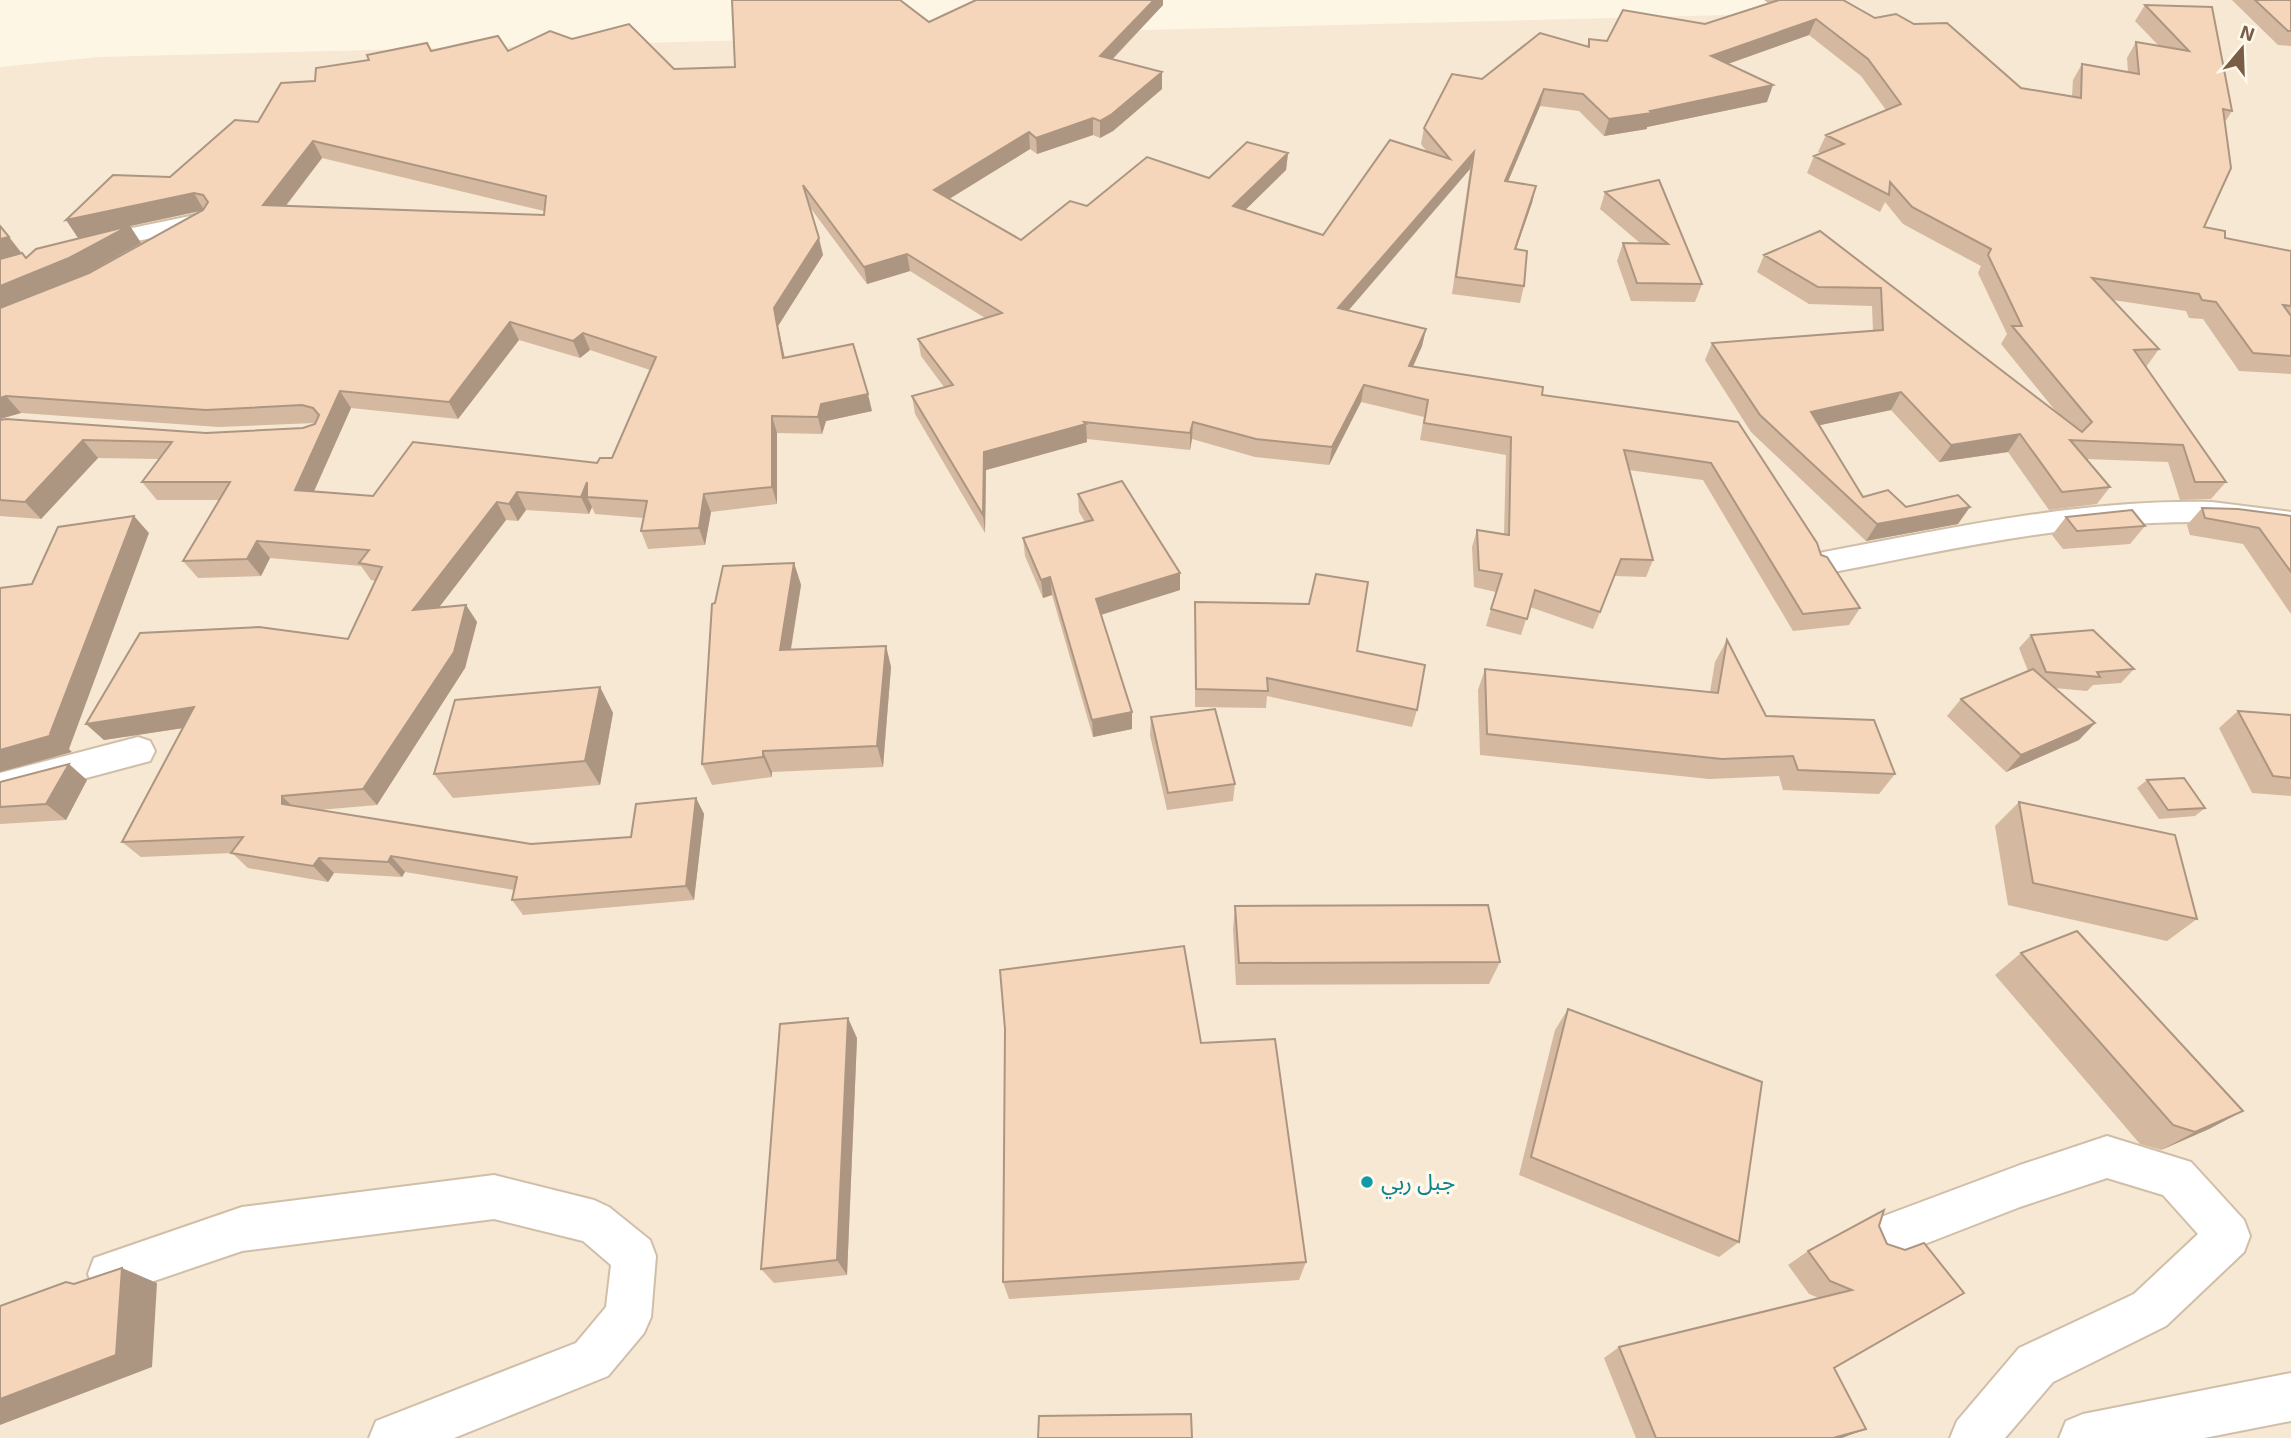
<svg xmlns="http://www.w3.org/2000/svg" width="2291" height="1438" font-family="'Exo 2','Noto Sans Arabic',sans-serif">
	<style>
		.residential { fill: #f6e8d2 }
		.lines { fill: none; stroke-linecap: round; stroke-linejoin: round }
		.minor-casing { stroke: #d0bea9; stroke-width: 4 }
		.minor { fill: #fff; fill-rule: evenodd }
		.wall { fill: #d4b8a0; fill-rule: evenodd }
		.shaded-wall { fill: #ac9682 }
		.building { fill: #f6d6ba; stroke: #ac9682; stroke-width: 2; fill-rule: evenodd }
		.culture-dot { fill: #0f9aa8; stroke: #fff9ec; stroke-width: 2.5 }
		.labels { text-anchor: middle; stroke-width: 7; stroke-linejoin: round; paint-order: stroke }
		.near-culture-label { font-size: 23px; fill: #0d838f; stroke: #fff9ec; text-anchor: start }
	</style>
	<rect width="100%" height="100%" fill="#fef6e4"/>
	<!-- residential -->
	<polygon class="residential" points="1813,0 2291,0 2291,1438 0,1438 0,67 99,57 1765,14"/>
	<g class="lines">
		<defs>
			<g id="minor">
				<path d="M205 213 213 215 216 220C209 230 197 234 186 231L93 250 85 248 81 243 85 238 93 236Z"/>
				<path d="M2212 502 2291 512V532C2261 529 2231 522 2200 522 2073 521 1948 550 1824 574L1813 571 1809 563 1813 555 1824 552C1952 528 2081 499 2212 502Z"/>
				<polygon points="138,737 150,741 155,751 150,761 0,801 0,773"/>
				<polygon points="2107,1136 2191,1162 2244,1220 2250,1236 2244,1252 2166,1326 2053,1382 2005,1438 1950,1438 1957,1421 2019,1348 2134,1294 2198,1234 2163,1195 2107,1178 2020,1207 1881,1261 1865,1255 1859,1239 1865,1223 2020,1165"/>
				<polygon points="494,1175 594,1200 609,1207 650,1240 656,1256 651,1317 644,1333 608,1376 454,1438 369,1438 376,1421 576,1343 606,1307 611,1265 583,1241 494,1219 242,1251 110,1296 94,1290 88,1274 94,1258 242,1207"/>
				<polygon points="2291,1373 2291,1421 2204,1438 2059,1438 2066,1421 2083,1414"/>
			</g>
		</defs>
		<!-- minor casing -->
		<use href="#minor" class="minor-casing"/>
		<!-- minor -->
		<use href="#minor" class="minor"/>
	</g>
	<!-- wall -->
	<g class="wall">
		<path d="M973 0H1163V5L1112 60 1162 72V89L1113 131 1100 138 1093 135 1037 154 1030 149 949 199 1021 240 1087 206 1209 178 1288 153 1286 170 1245 210 1323 235 1427 152 1421 144 1424 128 1482 79 1587 47 1589 39 1607 41 1705 24 1768 3 1764 0H1843L1875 18 2021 88 2072 96 2073 80 2082 64 2128 72 2127 58 2136 42 2159 46 2135 21 2145 5 2212 7 2232 111 2225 122 2204 227 2225 238 2291 251V374L2239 371 2203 319 2189 318 2186 311 2113 300 2159 349 2146 367 2226 482 2211 499 2180 500 2168 462 2086 459 2110 487 2097 504 2049 510 2008 452 1939 462 1891 410 1820 425 1863 497 1906 507 1958 524 1866 541 1751 432 1705 360 1712 343 1873 331 1872 306 1809 304 1757 272 1764 255 1820 231 2058 414 2001 344 2007 334 1978 273 1981 266 1903 224 1885 202 1880 212 1807 173 1814 156 1821 153 1818 152 1826 135 1886 110 1861 76 1809 35 1728 64 1767 102 1647 127V129L1604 136 1579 111 1540 106 1508 181 1536 186 1532 203 1516 249 1524 286 1520 303 1452 294 1470 169 1348 311 1426 329 1422 346 1413 367 1542 395 1738 422 1821 555 1860 608 1849 625 1793 631 1703 480 1629 470 1653 560 1646 577 1615 576 1593 629 1530 607 1521 635 1486 626 1496 592 1474 587 1472 547 1477 530 1504 535 1506 455 1420 440 1424 417 1361 402 1329 465 1255 457 1192 439 1190 450 1087 439V442L986 470 985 533 915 414 912 396 944 387 921 356 918 339 985 318 910 271 867 284 809 206 823 255 778 326 785 358 872 411 826 421 822 434 777 433V504L711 512 705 545 648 549 641 531 644 518 595 514 592 507 589 514 526 510 518 521 506 520 439 607 466 605 477 622 465 668 377 805 319 810 531 844 631 837 696 798 704 814 694 900 523 915 512 900 514 890 405 872 402 877 334 873 328 882 248 868 232 853 141 857 122 842 183 728 104 740 86 724 348 639 376 581 371 580 361 566 270 558 261 576 198 578 183 561 220 500H157L142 482 160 459 98 458 41 519 0 516V420L206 433 303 428 315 424V423L219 427 21 413 0 419V226L26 258 113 230 78 238 170 177 258 122 315 81 431 51H508L572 39 674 69 735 67 929 22 974 1ZM322 158 544 211V215L286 206ZM202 211 89 273 82 276 141 243 130 226ZM519 340 580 358 590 350 650 370 612 458 597 463 373 496 314 491 351 408 458 419Z"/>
		<polygon points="2232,0 2291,0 2291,46 2278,45"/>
		<polygon points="1659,180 1702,284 1695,302 1631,301 1617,261 1623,243 1640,243 1600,209 1605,192"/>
		<polygon points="1078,494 1180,573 1180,590 1101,615 1132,712 1132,729 1093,737 1052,595 1043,598 1025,556 1023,538 1085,522 1079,512"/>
		<polygon points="2202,508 2291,516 2291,614 2243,544 2190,535 2187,525"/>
		<polygon points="2066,517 2145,526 2130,544 2063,549 2052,535"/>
		<polygon points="794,563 801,585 791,650 886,646 891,667 883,767 772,772 772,777 712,785 702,764 715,603"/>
		<polygon points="1195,602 1357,651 1417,710 1412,727 1267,696 1266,708 1195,707"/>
		<polygon points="2031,635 2134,669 2121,683 2093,685 2087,691 2054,688 2095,723 2079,740 2006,772 1947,716 1961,699 2028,671 2019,648"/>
		<polygon points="1727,640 1766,716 1895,774 1879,794 1783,790 1779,776 1709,779 1480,755 1478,690 1485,669 1710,692 1715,662"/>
		<polygon points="600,687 613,713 600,785 453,798 434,774"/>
		<polygon points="2238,711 2291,715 2291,796 2252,793 2219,728"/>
		<polygon points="1151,717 1235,784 1233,801 1167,810 1150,735"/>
		<polygon points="87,780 66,820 0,824 0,782"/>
		<polygon points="2147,780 2205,808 2195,816 2159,819 2137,788"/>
		<polygon points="2019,802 2197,919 2167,941 2008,905 1995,826"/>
		<polygon points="1235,906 1500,962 1489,984 1236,985 1233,929"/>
		<polygon points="2021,953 2243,1111 2209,1129 2161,1150 2140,1144 1995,975"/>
		<polygon points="1568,1009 1739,1242 1719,1257 1519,1175 1555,1030"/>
		<polygon points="857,1038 847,1275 774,1283 761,1269"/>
		<polygon points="1884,1210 1834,1368 1842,1438 1636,1438 1604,1358 1619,1347 1819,1298 1809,1294 1788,1265 1808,1251"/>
		<polygon points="1306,1262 1299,1280 1009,1299 1003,1282"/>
	</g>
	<!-- shaded-wall -->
	<g class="shaded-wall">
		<polygon points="1154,0 1163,0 1163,5 1100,72 1100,56"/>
		<polygon points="1816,19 1809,35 1705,72 1711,56"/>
		<polygon points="1162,72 1162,89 1113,131 1100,138 1100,121"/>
		<polygon points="1773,85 1767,102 1647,127 1647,129 1604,136 1609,119"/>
		<polygon points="1544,89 1540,106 1501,198 1505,181"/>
		<polygon points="1093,118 1093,135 1037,154 1036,138"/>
		<polygon points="1029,132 1030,149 936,207 934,190"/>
		<polygon points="313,141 322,158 273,222 263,205"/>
		<polygon points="1474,152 1470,169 1335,326 1338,308"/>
		<polygon points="1288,153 1286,170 1232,223 1233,206"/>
		<polygon points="1536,186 1532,203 1510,266 1515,249"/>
		<polygon points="194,193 204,210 130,226 141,243 82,276 0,309 0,286 128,227 78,238 66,220"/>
		<polygon points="9,237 22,254 0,261 0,239"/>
		<polygon points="819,238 823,255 778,326 788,375 783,358 774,308"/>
		<polygon points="907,254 910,271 867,284 864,267"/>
		<polygon points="510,322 519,340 458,419 449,402"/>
		<polygon points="1426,329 1422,346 1405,384 1409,366"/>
		<polygon points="583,333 590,350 580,358 573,341"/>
		<polygon points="1364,385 1361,402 1329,465 1332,447"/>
		<polygon points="340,391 351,408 307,507 295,490"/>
		<polygon points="1901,392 1891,410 1802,429 1811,412"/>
		<polygon points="868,394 872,411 826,421 822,434 818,417 821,404"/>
		<polygon points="6,396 21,413 0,419 0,398"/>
		<polygon points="772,416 777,433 777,504 772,487"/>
		<polygon points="1193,422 1192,439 1190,450 1190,433"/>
		<polygon points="1086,424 1087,442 986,470 985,533 983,515 984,452"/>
		<polygon points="2020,434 2008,452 1939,462 1951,445"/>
		<polygon points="83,440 98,458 41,519 25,502"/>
		<polygon points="587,482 587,497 592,507 589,514 581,497"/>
		<polygon points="517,492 526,510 518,521 509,504"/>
		<polygon points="704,494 711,512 705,545 699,528"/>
		<polygon points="497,502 506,520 424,627 413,610"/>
		<polygon points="1970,507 1958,524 1866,541 1877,524"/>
		<polygon points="134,516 149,533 69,749 72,752 0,772 0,750 50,734"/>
		<polygon points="257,541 270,558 261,576 247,559"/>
		<polygon points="794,563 801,585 787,672 780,650"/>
		<polygon points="1180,573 1180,590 1097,616 1096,599"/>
		<polygon points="1050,577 1052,595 1043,598 1041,580"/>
		<polygon points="466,605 477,622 465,668 377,805 363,789"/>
		<polygon points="886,646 891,667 883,767 877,746"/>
		<polygon points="600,687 613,713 600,785 585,761"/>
		<polygon points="194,707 210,724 104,740 86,724"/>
		<polygon points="1132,712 1132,729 1093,737 1092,720"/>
		<polygon points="2095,723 2079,740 2006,772 2021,755"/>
		<polygon points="763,751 772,772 772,777 763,757"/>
		<polygon points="69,764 87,780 66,820 46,804"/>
		<polygon points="282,796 298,812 282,804"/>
		<polygon points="696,798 704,814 694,900 686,886"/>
		<polygon points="391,856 405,872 402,877 388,862"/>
		<polygon points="319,858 334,873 328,882 313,866"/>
		<polygon points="848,1018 857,1038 847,1275 837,1260"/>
		<polygon points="2243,1111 2209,1129 2161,1150 2195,1132"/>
		<polygon points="122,1268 157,1283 152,1367 0,1425 0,1399"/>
		<polygon points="1866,1429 1842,1438 1833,1438"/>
	</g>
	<!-- building -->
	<g class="building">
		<path d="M732 0H900L929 22 976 0H1154L1100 56 1162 72 1112 114 1100 121 1093 118 1036 138 1029 132 934 190 1021 240 1070 201 1087 206 1147 157 1209 178 1247 142 1288 153 1233 206 1323 235 1390 140 1450 159 1424 128 1452 74 1482 79 1540 33 1589 47V39L1607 41 1623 10 1705 24 1779 0H1843L1875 18 1896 14 1914 24 1947 23 2021 88 2081 98 2082 64 2139 74 2136 42 2189 51 2145 5 2212 7 2232 111 2223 109 2231 168 2204 227 2225 231V238L2291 251V306L2283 305 2291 316V356L2253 353 2216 302 2202 300 2199 294 2092 278 2159 349 2134 350 2226 482H2195L2183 445 2070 440 2110 487 2062 492 2020 434 1951 445 1901 392 1811 412 1863 497 1888 490 1906 507 1958 495 1970 507 1877 524 1760 415 1712 343 1883 330 1881 288 1818 287 1764 255 1820 231 2082 432 2092 422 2012 326H2022L1988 255 1991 249 1912 207 1890 182 1889 195 1814 156 1844 144 1826 135 1901 104 1868 59 1816 19 1711 56 1773 85 1650 111 1652 113 1609 119 1583 94 1544 89 1505 181 1536 186 1515 249 1527 251 1524 286 1456 277 1474 152 1338 308 1426 329 1409 366 1543 387 1542 395 1738 422 1817 543 1821 555 1827 557 1860 608 1803 614 1711 463 1624 450 1653 560 1621 559 1600 612 1535 590 1527 619 1491 609 1502 574 1479 570 1477 530 1509 535 1511 437 1424 423 1428 400 1364 385 1332 447 1256 439 1193 422 1190 433 1084 422 1086 424 984 452 983 515 912 396 953 385 918 339 1002 313 907 254 864 267 803 185 819 238 774 308 783 358 853 344 868 394 821 404 818 417 772 416V487L704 494 699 528 641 531 647 501 587 497V482L581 497 517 492 509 504 497 502 413 610 466 605 454 652 363 789 282 796V804L531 844 631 837 636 804 696 798 686 886 512 900 517 877 391 856 388 862 319 858 313 866 231 853 243 837 122 842 194 707 86 724 140 633 259 627 348 639 382 567 359 563 369 550 257 541 247 559 183 561 230 482H142L172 442 83 440 25 502 0 500V420L6 419 206 433 303 428 315 424 319 415 313 408 302 405 206 410 6 396 0 398V308L89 273 203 210 208 202 203 195 194 193 66 220 113 175 170 177 235 120 258 122 281 83 315 81 316 68 369 60 367 55 427 43 431 51 498 36 508 51 550 31 572 39 629 24 674 69 735 67ZM313 141 546 196 544 215 263 205ZM510 322 573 341 583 333 656 357 612 458H600L597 463 413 442 373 496 295 490 340 391 449 402Z"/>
		<polygon points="2255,0 2291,0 2291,31 2288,31"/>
		<polygon points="1659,180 1702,284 1637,283 1623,243 1668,244 1605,192"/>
		<polygon points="0,226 9,237 0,239"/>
		<polygon points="129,226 69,258 0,286 0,259 22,253 26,258 36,249"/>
		<polygon points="1122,481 1180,573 1096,599 1132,712 1092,720 1050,577 1041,580 1023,538 1093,520 1078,494"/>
		<polygon points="2202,508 2238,509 2291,516 2291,572 2259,528 2205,518"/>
		<polygon points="2132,510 2145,526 2077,531 2066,517"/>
		<polygon points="134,516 50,734 53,735 0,750 0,588 32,584 58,527"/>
		<polygon points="794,563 780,650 886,646 877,746 763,751 763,757 702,764 712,604 715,603 723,566"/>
		<polygon points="1316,574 1368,582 1357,651 1425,665 1417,710 1267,678 1268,691 1196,689 1195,602 1309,604"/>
		<polygon points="2093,630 2134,669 2097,672 2100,677 2046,672 2031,635"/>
		<polygon points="1727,640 1766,716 1874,720 1895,774 1798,770 1793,756 1722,759 1487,734 1485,669 1718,693"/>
		<polygon points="2033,669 2095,723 2021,755 1961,699"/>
		<polygon points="600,687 585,761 434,774 455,700"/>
		<polygon points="1215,709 1235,784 1168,793 1151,717"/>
		<polygon points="2238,711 2291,715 2291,778 2273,776"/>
		<polygon points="69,764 46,804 0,807 0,782"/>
		<polygon points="2184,778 2205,808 2168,810 2147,780"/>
		<polygon points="2019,802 2175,835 2197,919 2033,883"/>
		<polygon points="1488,905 1500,962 1239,963 1235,906"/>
		<polygon points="2077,931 2243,1111 2195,1132 2173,1125 2021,953"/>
		<polygon points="1184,946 1201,1043 1275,1039 1306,1262 1003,1282 1005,1029 1000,970"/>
		<polygon points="1568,1009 1762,1082 1739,1242 1531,1157"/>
		<polygon points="848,1018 837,1260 761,1269 780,1024"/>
		<polygon points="1884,1210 1879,1226 1887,1244 1905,1250 1924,1243 1964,1293 1834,1368 1866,1429 1833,1438 1656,1438 1619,1347 1852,1290 1830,1281 1808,1251"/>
		<polygon points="122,1268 116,1355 0,1399 0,1306 66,1282 74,1284"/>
		<polygon points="1191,1414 1192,1438 1038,1438 1039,1416"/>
	</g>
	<!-- markers -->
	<circle class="culture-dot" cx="1367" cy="1182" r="7"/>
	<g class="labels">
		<!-- near-culture labels -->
		<g class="near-culture-label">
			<text x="1381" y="1190">جبل ربي</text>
		</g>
	</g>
	<!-- north arrow -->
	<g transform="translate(2242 49) rotate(19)" stroke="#fff9ec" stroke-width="5" paint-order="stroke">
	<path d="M0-5L12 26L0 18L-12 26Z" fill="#795d47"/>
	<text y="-10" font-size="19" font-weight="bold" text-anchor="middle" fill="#795d47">N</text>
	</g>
</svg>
